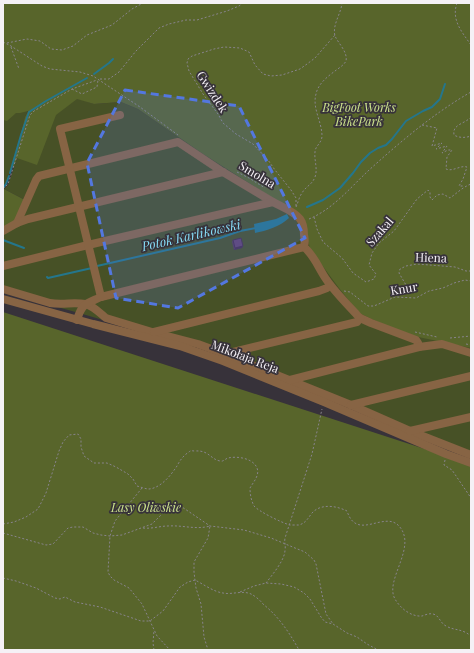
<svg xmlns="http://www.w3.org/2000/svg" width="474" height="653" font-family="'Playfair Display',serif">
	<style>
		.green { fill: #475126 }
		.forest { fill: #58652b }
		.water { fill: #24768c }
		.lines { fill: none; stroke-linecap: round; stroke-linejoin: round }
		.stream { stroke: #24768c; stroke-width: 2 }
		.path { stroke: #88848b; stroke-width: 1; stroke-dasharray: 2 2; stroke-linecap: butt }
		.minor { stroke: #876444; stroke-width: 8 }
		.wall { fill: #54385f }
		.shaded-wall { fill: #452e4d }
		.building { fill: #62416e; stroke: #452e4d }
		.marked { fill: #5377e0; fill-opacity: 0.2; stroke: #5377e0; stroke-width: 3; stroke-dasharray: 8 5; stroke-linejoin: round }
		.labels { text-anchor: middle; stroke-width: 3.5; stroke-linejoin: round; paint-order: stroke }
		.street-label { font-size: 12px; fill: #f5f1f6; stroke: #37323a }
		.park-label { font-size: 12px; font-style: italic; fill: #cde48d; stroke: #37323a }
		.water-label { font-size: 13px; font-style: italic; fill: #86dcf6; stroke: #37323a }
	</style>
	<rect width="100%" height="100%" fill="#37323a"/>
	<!-- green -->
	<g class="green">
		<polygon points="3,77 28,110 25,117 12,166 6,184 3,187"/>
		<polygon points="65,94 94,104 121,102 138,109 203,154 290,209 467,346 471,348 471,456 209,351 79,313 3,292 3,230 25,200 4,189 8,185 31,117"/>
	</g>
	<!-- forest -->
	<g class="forest">
		<polygon points="3,3 471,3 471,348 404,334 359,313 339,288 310,249 303,219 290,209 203,154 138,109 121,102 94,104 77,99 56,115 37,165 17,158 14,167 12,166 25,117 28,111 20,113 16,113 7,121 3,120"/>
		<polygon points="4,189 25,200 15,222 3,230 3,190"/>
		<polygon points="3,312 471,464 471,650 3,650"/>
	</g>
	<!-- water -->
	<path class="water" d="M287 214 289 218C281 226 266 231 255 233L254 224 276 219Z"/>
	<g class="lines">
		<!-- stream -->
		<g class="stream">
			<polyline points="94,74 109,63 113,59"/>
			<polyline points="10,173 21,135 29,112 46,101 87,78"/>
			<polyline points="3,188 6,184 9,176"/>
			<polyline points="307,207 323,200 340,188 353,173 361,162 370,153 378,148 386,145 392,139 406,121 423,111 432,107 440,99 445,84"/>
			<polyline points="3,240 24,248"/>
			<polyline points="97,266 220,238 240,231 256,228"/>
			<polyline points="47,277 48,278 92,268"/>
		</g>
		<!-- path -->
		<g class="path">
			<path d="M457 3C451 20 462 32 471 45"/>
			<polyline points="3,42 11,46 42,66 50,69 80,72 93,76 140,107 178,135"/>
			<polyline points="7,43 27,39 40,41 51,49 62,50 73,46 87,35 112,25 132,9 143,3"/>
			<polyline points="11,47 19,69"/>
			<polyline points="100,79 109,79 119,72 136,51 159,28 169,24 186,20 197,20 227,11 239,6 243,3"/>
			<polyline points="72,89 82,94 97,87 98,80"/>
			<path d="M471 117C465 124 452 124 454 135 459 138 465 138 471 136"/>
			<path d="M422 125 437 128 432 146 442 143 436 149 447 146 442 153 448 150H452L447 157 446 169C453 172 460 165 467 167L463 179 459 186H464"/>
			<polyline points="237,172 249,178 265,188"/>
			<polyline points="3,189 8,184 30,115 34,111 72,89 97,80"/>
			<polyline points="296,206 296,198 291,190 275,170 268,160 253,144 236,134 223,123 218,114 203,94 189,71 187,63 188,59 192,56 214,49 224,47 240,48 249,52 255,65 263,74 271,76 282,75 300,69 307,64 315,58 335,35"/>
			<path d="M296 207C298 203 299 197 302 193 306 186 312 185 315 177 318 169 314 160 315 152 315 146 322 143 322 136 322 122 312 108 316 94 318 84 327 77 335 71 339 68 344 65 346 61 348 52 338 43 335 36 332 25 341 14 342 3"/>
			<path d="M314 217 317 229 323 242 342 258 353 273 366 282 374 279 376 274 369 265 372 253 379 243 394 231 417 199 428 190 430 192V197L432 200 437 195 443 194 450 198C457 193 463 187 471 184"/>
			<path d="M309 219C333 209 350 188 368 171 400 142 434 113 471 92"/>
			<polyline points="344,291 350,292 368,306 374,306 395,297 416,298 429,291 443,288 454,283 465,280 471,281"/>
			<polyline points="396,296 403,291 406,285 399,273 400,269 406,266 417,264 455,267 466,271 471,271"/>
			<polyline points="415,332 437,337"/>
			<polyline points="450,338 471,336"/>
			<polyline points="466,344 471,345"/>
			<polyline points="445,460 444,465 452,470 471,498"/>
			<polyline points="142,488 115,521 110,536 108,572 110,576 114,580 129,588 142,604 157,636 170,650"/>
			<path d="M3 524 14 522 26 517 38 509 46 493 59 451 63 442 69 435 78 434 81 439V447L84 456 94 463H107L116 467 128 474 133 479 137 486C141 487 145 489 149 489 161 488 171 475 177 466 180 460 184 455 189 452 191 450 192 451 195 451 209 450 210 459 220 461 223 462 225 459 228 458 237 456 251 458 256 466 261 474 254 481 250 488 250 494 251 500 254 506 258 511 282 523 290 525 292 525 296 525 299 525 306 523 308 518 312 513 321 503 337 506 347 511 357 542 384 510 399 526 418 547 384 580 395 599 400 608 411 617 422 616 425 615 429 613 433 614 439 615 440 623 446 626 455 631 461 628 471 636"/>
			<path d="M143 528C152 529 160 526 168 526 183 525 196 530 210 526L208 538 194 562V572L196 588 201 604 204 637 208 650"/>
			<polyline points="3,533 46,545 53,544 68,528 73,527 83,527 93,533 101,535 110,536 122,535 152,524 168,508 172,506 182,507 210,526 244,530 271,538 295,548 305,552 314,560 316,564 326,614 333,624"/>
			<path d="M3 578 16 581 36 588 55 598 60 599 65 597 75 602 100 607 141 621H150L163 611 180 587 188 582 195 580C203 584 214 592 223 593 232 595 242 590 251 594 255 596 260 600 263 604 279 617 289 632 299 650"/>
			<path d="M266 583C272 575 285 560 285 550 286 545 284 543 285 538L312 454 322 409"/>
			<polyline points="240,592 254,586 266,583 281,584 294,587 304,593 310,599 321,617 325,622 333,624 347,633 357,637 367,644 378,650"/>
			<polyline points="154,650 153,643 154,630"/>
		</g>
		<!-- minor -->
		<g class="minor">
			<polyline points="17,223 36,180 39,176 178,142 223,172 273,202"/>
			<polyline points="3,231 17,223 28,219 223,172"/>
			<path d="M3 266 88 245 273 202C282 207 294 211 300 219 303 223 304 230 304 235 305 239 305 243 304 247 314 255 319 269 326 279 334 291 347 304 357 315L360 318 371 323 416 340 418 343 419 347"/>
			<path d="M3 289 50 303C62 305 74 302 85 304 92 305 100 313 106 318L152 332 198 344 225 354 351 405 410 431 471 455"/>
			<polyline points="101,297 60,129 120,115"/>
			<polyline points="3,299 93,324 180,346 223,361 324,402 446,454 471,463"/>
			<path d="M77 320C82 303 86 304 101 297L304 247"/>
			<polyline points="154,332 319,291 327,288 330,285"/>
			<polyline points="225,354 357,322 360,318"/>
			<polyline points="290,380 419,347 442,344 471,353"/>
			<polyline points="351,405 471,376"/>
			<polyline points="410,431 471,417"/>
		</g>
	</g>
	<!-- wall -->
	<polygon class="wall" points="233,240 243,246 242,248 234,250 232,242"/>
	<!-- shaded-wall -->
	<polygon class="shaded-wall" points="243,246 242,248 234,250 235,248"/>
	<!-- building -->
	<polygon class="building" points="241,238 243,246 235,248 233,240"/>
	<!-- marked area -->
	<path class="marked" d="M125 90 239 106 305 238 178 308 116 298 87 163Z"/>
	<g class="labels">
		<!-- street labels -->
		<g class="street-label">
			<text transform="translate(212 92) rotate(57)" y="4">Gwizdek</text>
			<text transform="translate(257 175) rotate(31)" y="4">Smolna</text>
			<text transform="translate(380 232) rotate(-49)" y="4">Szakal</text>
			<text transform="translate(431 258) rotate(2)" y="4">Hiena</text>
			<text transform="translate(404 289) rotate(-10)" y="4">Knur</text>
			<text transform="translate(245 357) rotate(21)" y="4">Mikołaja Reja</text>
		</g>
		<!-- park labels -->
		<g class="park-label">
			<text x="359" y="112">BigFoot Works<tspan x="359" dy="14">BikePark</tspan></text>
			<text x="146" y="512">Lasy Oliwskie</text>
		</g>
		<!-- water labels -->
		<g class="water-label">
			<text transform="translate(191 235) rotate(-13)" y="5">Potok Karlikowski</text>
		</g>
	</g>
	<!-- border -->
	<rect width="474" height="653" fill="none" stroke="#f5f1f6" stroke-width="8"/>
</svg>
